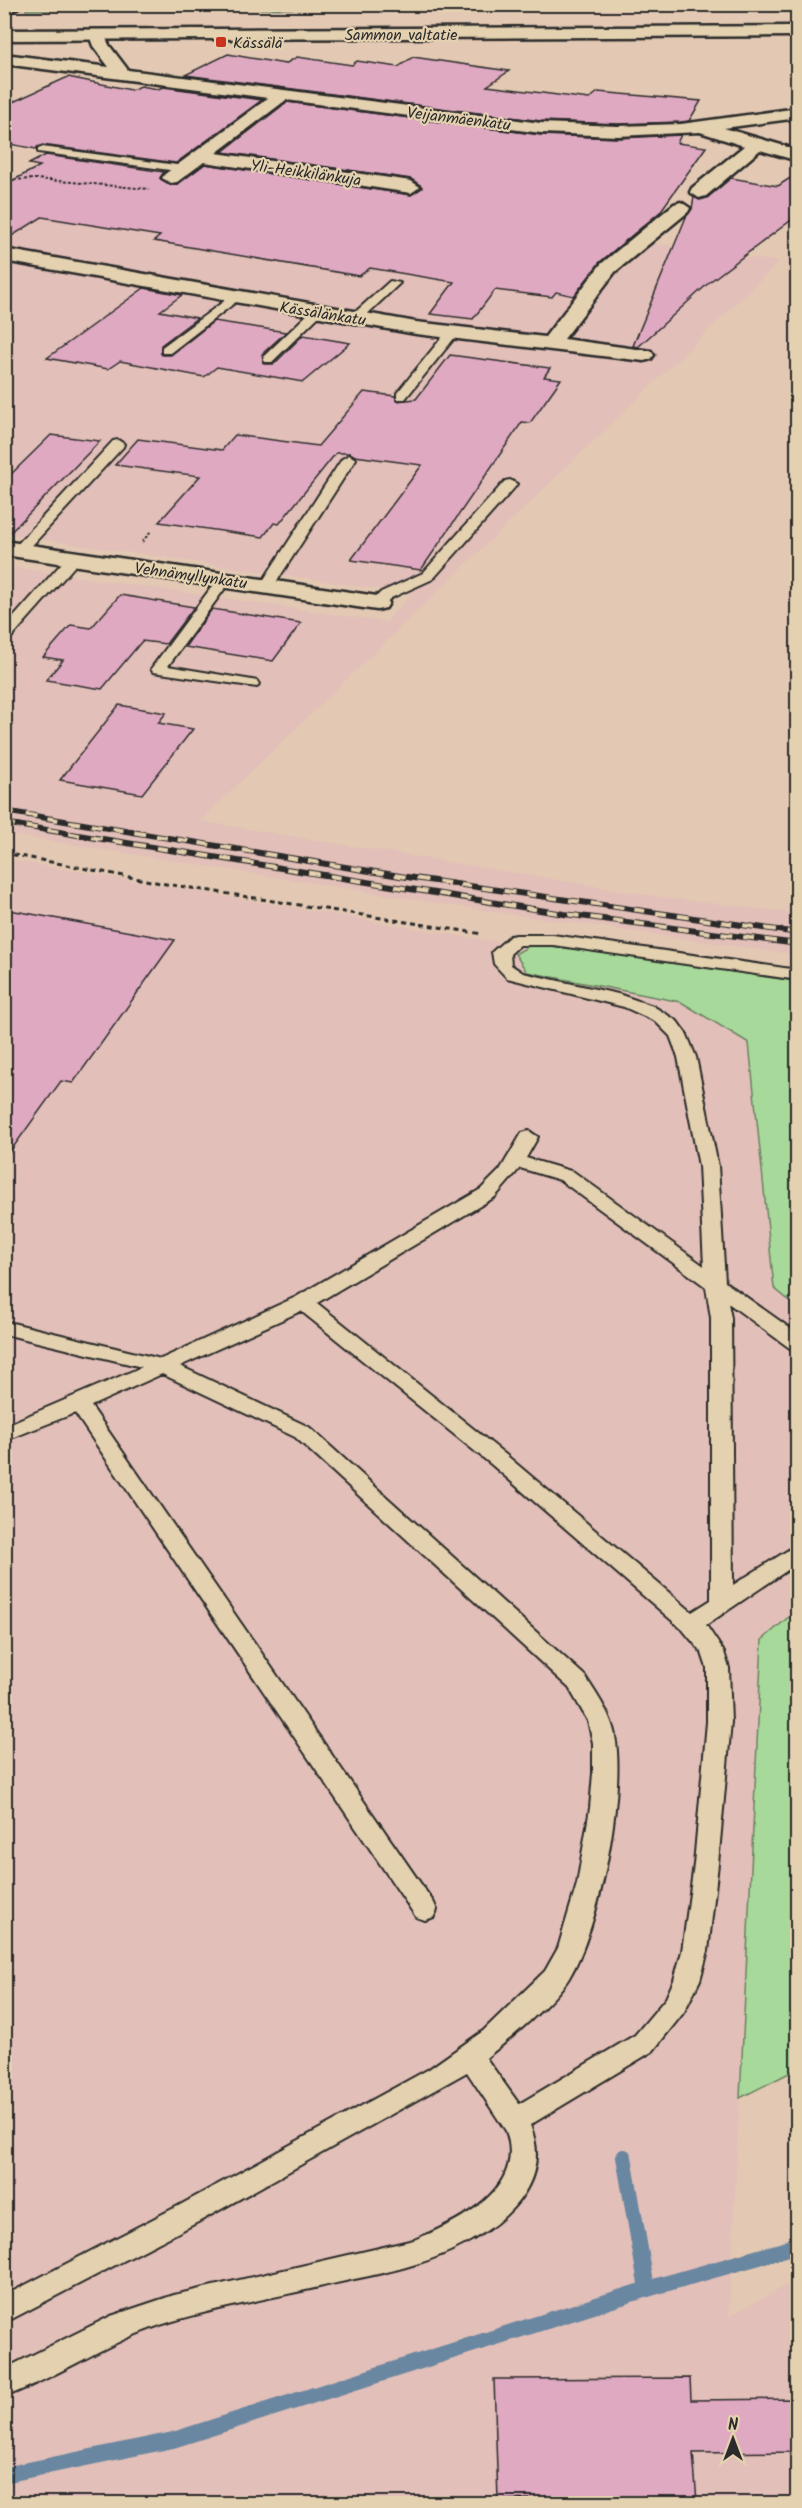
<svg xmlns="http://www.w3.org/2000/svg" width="802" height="2508" font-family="Kalam,sans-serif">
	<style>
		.built { fill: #e2bfb8 }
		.green { fill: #a7d99a; stroke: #698262; stroke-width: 1.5 }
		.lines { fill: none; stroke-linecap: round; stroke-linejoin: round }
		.stream { stroke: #6b87a1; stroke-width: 16 }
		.building { fill: #dfa9c2; stroke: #2b2b2b; stroke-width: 1.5 }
		.service-casing { stroke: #2b2b2b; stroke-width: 4 }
		.minor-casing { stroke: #2b2b2b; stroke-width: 5 }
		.primary-casing { stroke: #2b2b2b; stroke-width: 5 }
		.path-far1 { stroke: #2b2b2b; stroke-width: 2; stroke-dasharray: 3 2; stroke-linecap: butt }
		.path { stroke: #2b2b2b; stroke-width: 3; stroke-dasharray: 5 4; stroke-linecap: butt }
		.service { fill: #e4d1af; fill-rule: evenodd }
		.minor { fill: #e4d1af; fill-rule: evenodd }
		.primary { fill: #e4d1af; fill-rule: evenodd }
		.rail-casing { stroke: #2b2b2b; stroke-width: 6 }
		.rail { stroke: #e4d1af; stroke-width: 4; stroke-dasharray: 11; stroke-linecap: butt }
		.poi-dot { fill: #c8321e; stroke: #e4d1af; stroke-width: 2 }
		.labels { text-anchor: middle; stroke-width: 4.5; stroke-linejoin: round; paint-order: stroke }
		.far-street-label { font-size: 16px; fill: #2b2b2b; stroke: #e4d1af }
		.far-poi-label { font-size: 16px; fill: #2b2b2b; stroke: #e4d1af; text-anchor: start }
	</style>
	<rect width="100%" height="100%" fill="#e3c9b3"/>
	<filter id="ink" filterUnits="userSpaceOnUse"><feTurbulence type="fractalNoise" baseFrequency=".0167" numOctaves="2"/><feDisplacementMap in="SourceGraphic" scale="12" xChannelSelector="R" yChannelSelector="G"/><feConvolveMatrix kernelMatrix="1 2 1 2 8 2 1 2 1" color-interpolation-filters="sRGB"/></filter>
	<g filter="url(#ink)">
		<!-- built -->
		<g class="built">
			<polygon points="5,203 522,223 779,262 200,821 661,897 797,913 797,955 454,906 5,834 5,566 386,622 411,594 5,534"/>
			<polygon points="4,859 795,992 774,1288 797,1307 797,1610 762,1640 729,2316 797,2280 797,2503 5,2503"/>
		</g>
		<!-- green -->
		<g class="green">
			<polygon points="630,4 797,4 798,12 628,6"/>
			<polygon points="160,5 582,4 596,7 26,10 27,7"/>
			<polygon points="534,943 797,981 797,1307 774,1288 749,1043 681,1002 527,972 515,954"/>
			<polygon points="797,1610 797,2069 740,2098 762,1640"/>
		</g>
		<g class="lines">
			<!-- stream -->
			<g class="stream">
				<polyline points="624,2157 647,2289"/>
				<polyline points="4,2475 173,2440 647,2289 787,2249 798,2242"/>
			</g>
		</g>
		<!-- building -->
		<g class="building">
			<polygon points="228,54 285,64 297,57 352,65 357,61 398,67 413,57 509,71 487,86 589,99 598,92 701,101 689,121 681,122 618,124 541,121 185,75"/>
			<polygon points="68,77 131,90 141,86 158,89 163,87 262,100 176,163 42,145 36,149 4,143 4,106"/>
			<polygon points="287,102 541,135 618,138 681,135 677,143 706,147 660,212 600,262 574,296 556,292 552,297 495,290 473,319 430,314 454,282 370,268 359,276 154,241 160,236 42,217 4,241 4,185 40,166 29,164 46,155 164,172 160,178 171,185 178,184 205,164 411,195 422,188 411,179 222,152"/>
			<polygon points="798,173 798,215 712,280 638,347 633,346 686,217 692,209 694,197 700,200 707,198 731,178 778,186"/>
			<polygon points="144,288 182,295 160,311 197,318 161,345 162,355 171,355 214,321 286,332 262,354 264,364 274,364 303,335 350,343 303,382 217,367 204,377 120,361 108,369 47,358"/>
			<polygon points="450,355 550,368 544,377 561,379 530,423 522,422 421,570 351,560 422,465 355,456 350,453 336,453 279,524 274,523 263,537 159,522 200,476 115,465 138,439 222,450 235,435 318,446 364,392 395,396 397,401 416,399"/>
			<polygon points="51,435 100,441 4,539 4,481"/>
			<polygon points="120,595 194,607 166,644 142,641 102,689 46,680 63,660 43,657 71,625 91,628"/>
			<polygon points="212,609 225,611 301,623 273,661 185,647"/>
			<polygon points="119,705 166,713 158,723 193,729 142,794 60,780"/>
			<polygon points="4,909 175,940 73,1083 61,1081 4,1160"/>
			<polygon points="690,2378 691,2400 798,2399 798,2452 693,2453 697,2501 531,2504 531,2499 498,2500 494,2379"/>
		</g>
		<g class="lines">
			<defs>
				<g id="service">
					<polygon points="42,147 184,166 189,169 184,172 38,152 38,148"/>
					<polygon points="390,281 400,283 360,321 352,321 352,315"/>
					<polygon points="231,296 241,298 170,353 162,353 162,347"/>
					<polygon points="313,309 323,312 272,362 264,362 264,356"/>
					<polygon points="452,329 458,333 456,336 405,399 397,399 397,393 448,330"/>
					<polygon points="118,440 124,444 123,447 25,553 15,553 15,547 113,441"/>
					<polygon points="349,455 356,459 273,587 271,590 261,590 259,587 342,459"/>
					<polygon points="510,480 517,484 515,487 433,579 391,598 382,606 372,606 370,603 381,592 423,573 505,481"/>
					<polygon points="74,554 79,555 79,561 9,640 4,641 4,628 69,555"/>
					<polygon points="224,576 231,580 168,666 252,680 257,681 259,684 257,687 153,672 151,669 153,666 219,577"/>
					<path d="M516 935H553L798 970V980L553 945H520L510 954 511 965 523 973 618 994 653 1006 677 1021 687 1035 696 1057 718 1166 725 1282 798 1334V1350L791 1349 728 1303 731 1318 733 1585 798 1544V1563L706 1625 724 1652 729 1668 731 1722 718 1864 708 1951 700 1980 684 2012 653 2051 530 2125C559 2197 475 2246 416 2264 385 2274 351 2279 319 2287 271 2298 221 2307 173 2321 113 2338 63 2375 4 2397V2369L111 2316 174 2295 414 2240C458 2222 527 2190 506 2131L467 2072 200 2221 4 2323V2296L180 2205 429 2069 483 2031 545 1971 558 1948 577 1884 590 1808 593 1773V1743L588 1721 569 1688 295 1437 162 1374 91 1406 434 1903 437 1910 434 1917 425 1920 416 1917 75 1413 4 1441V1426L142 1367 4 1334V1321L161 1359 296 1297 481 1189 500 1170 522 1133 529 1131 538 1137 526 1158 574 1172 704 1266 699 1166 678 1057 670 1036 655 1021 624 1007 507 978 494 964 492 952 510 936ZM520 1168 560 1180 706 1287 711 1318V1600L692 1612 506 1455 317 1303 495 1197ZM301 1311 492 1465 683 1630 702 1653 707 1668V1722L694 1864 682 1951 674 1980 666 1998 635 2035 519 2104 486 2058C509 2040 554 2002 569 1978 599 1930 624 1798 616 1742 613 1716 598 1697 585 1676L309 1427 180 1366Z"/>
				</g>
				<g id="minor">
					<polygon points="6,4 22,4 22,5 14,10"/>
					<polygon points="97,30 103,32 109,45 128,70 541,123 618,126 681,124 798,108 798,118 724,128 798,150 798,161 760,150 706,196 699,198 690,192 692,188 744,146 700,132 618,136 541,133 286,100 216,153 411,181 420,187 411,193 204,162 177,182 171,183 162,178 165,174 268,98 4,64 4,54 109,67 93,46 89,35"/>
					<polygon points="681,202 690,208 688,212 615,272 564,339 651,351 654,355 651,359 644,361 416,334 4,261 4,249 416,322 545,337 601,264 674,204"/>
					<polygon points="4,541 377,596 386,598 389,603 386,608 377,610 4,555"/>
				</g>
				<polygon id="primary" points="798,26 798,36 4,40 4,30"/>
			</defs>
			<!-- service casing -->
			<use href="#service" class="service-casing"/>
			<!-- minor casing -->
			<use href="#minor" class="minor-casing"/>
			<!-- primary casing -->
			<use href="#primary" class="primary-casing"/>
			<!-- path-far1 -->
			<g class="path-far1">
				<polyline points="4,180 37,179 149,189"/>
				<polyline points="142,542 151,531"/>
			</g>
			<!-- path -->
			<polyline class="path" points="4,853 166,884 483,934"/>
			<!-- service -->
			<use href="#service" class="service"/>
			<!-- minor -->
			<use href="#minor" class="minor"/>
			<!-- primary -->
			<use href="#primary" class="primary"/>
			<defs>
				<g id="rail">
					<polyline points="4,811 400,876 798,933"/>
					<polyline points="4,823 564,914 798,944"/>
				</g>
			</defs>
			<!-- rail casing -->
			<use href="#rail" class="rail-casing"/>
			<!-- rail -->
			<use href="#rail" class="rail"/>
		</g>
	</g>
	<!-- markers -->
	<rect class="poi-dot" x="215" y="36" width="12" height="12" rx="3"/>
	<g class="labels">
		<!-- far-street labels -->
		<g class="far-street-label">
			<text x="401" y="40">Sammon valtatie</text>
			<text transform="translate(459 118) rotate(7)" y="6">Veijanmäenkatu</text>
			<text transform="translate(306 172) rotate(8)" y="6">Yli-Heikkilänkuja</text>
			<text transform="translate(323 313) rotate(9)" y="6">Kässälänkatu</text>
			<text transform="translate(191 575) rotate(8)" y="6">Vehnämyllynkatu</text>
		</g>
		<!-- far-poi labels -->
		<g class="far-poi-label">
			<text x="233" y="48">Kässälä</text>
		</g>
	</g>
	<!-- margin -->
	<rect width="802" height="2508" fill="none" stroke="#e4d1af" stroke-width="24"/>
	<rect x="12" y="12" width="778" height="2484" fill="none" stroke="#2b2b2b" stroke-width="2" filter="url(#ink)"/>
	<!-- north arrow -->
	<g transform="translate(733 2439)" stroke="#e4d1af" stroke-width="4.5" paint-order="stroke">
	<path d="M0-4.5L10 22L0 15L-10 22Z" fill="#2b2b2b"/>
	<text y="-9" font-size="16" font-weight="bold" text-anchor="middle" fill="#2b2b2b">N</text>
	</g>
</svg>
